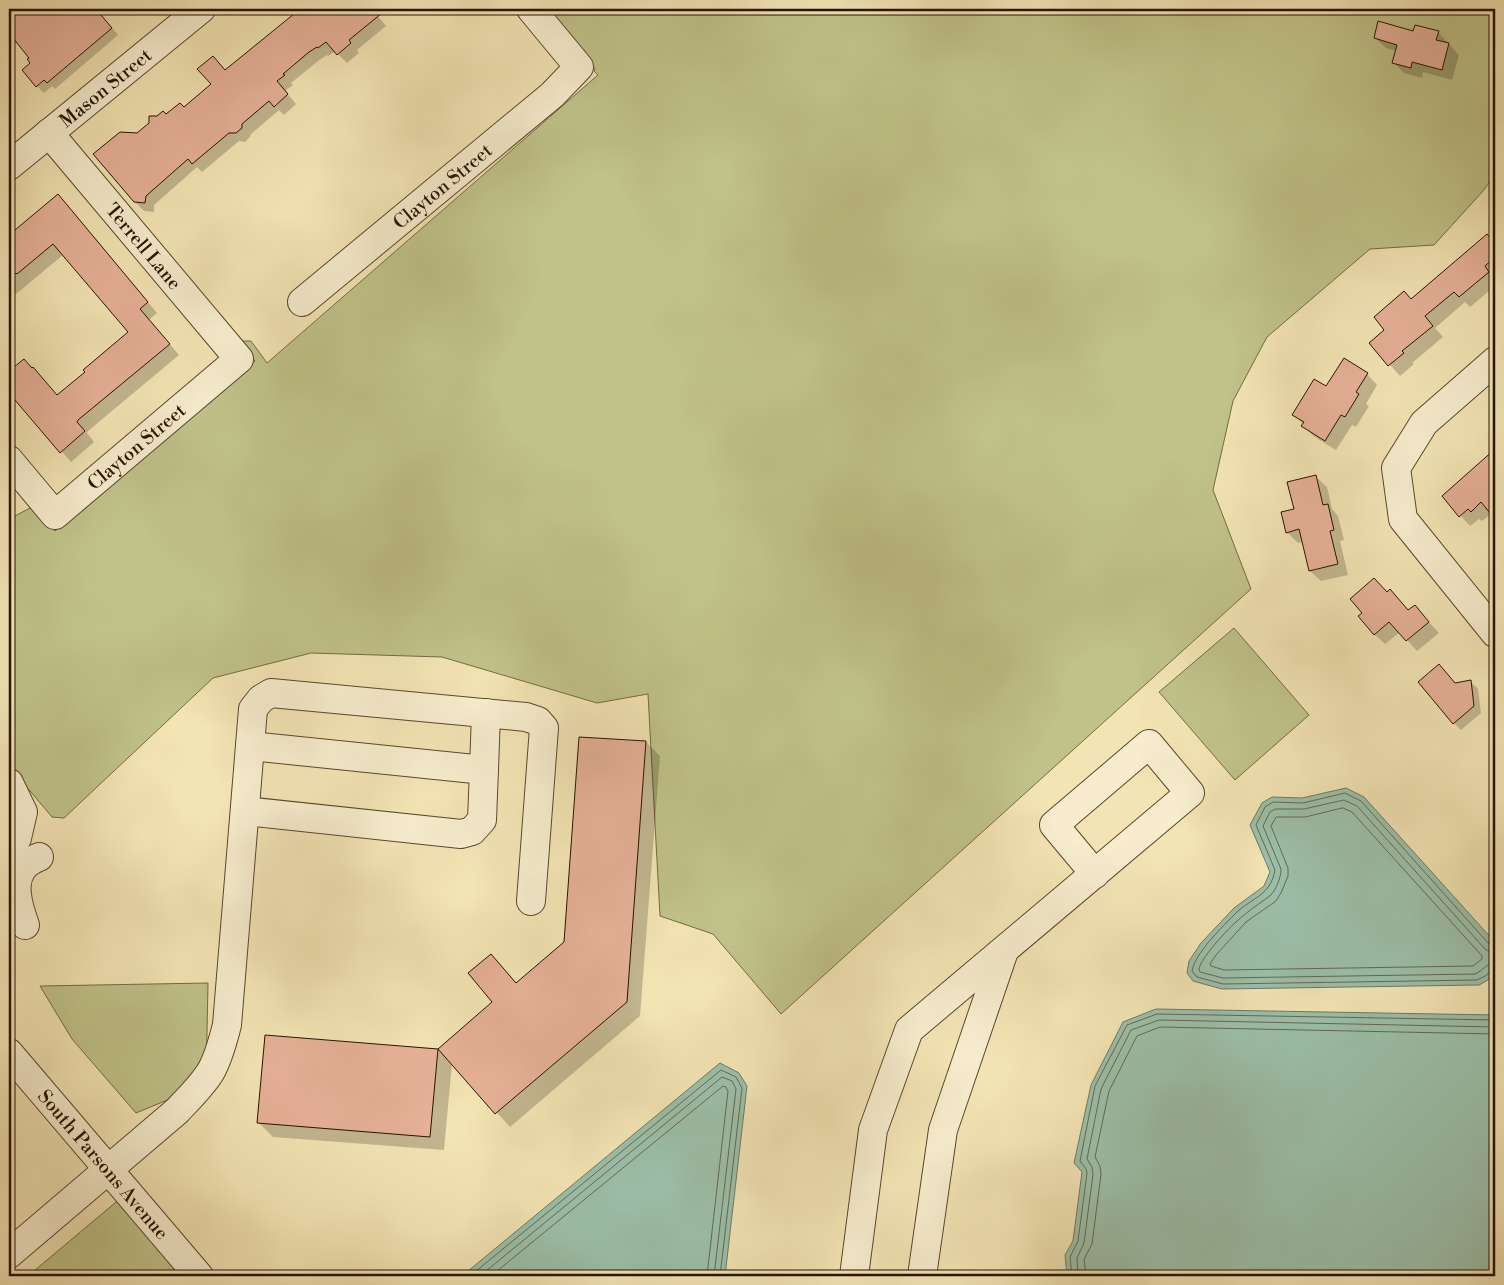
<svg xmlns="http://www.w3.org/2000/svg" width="1504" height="1285" font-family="'Libre Bodoni',serif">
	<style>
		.green { fill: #c0c289; stroke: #746a44 }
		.water { fill: #9cbfa9; stroke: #6d7a65 }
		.shadow { fill: #0003 }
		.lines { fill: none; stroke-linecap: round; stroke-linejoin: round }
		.shore { stroke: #626954; stroke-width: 1 }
		.building { fill: #e6b198; stroke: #271300 }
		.minor-casing { stroke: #5a472d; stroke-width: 30 }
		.minor { stroke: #f7edce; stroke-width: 28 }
		.labels { text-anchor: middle; stroke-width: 4.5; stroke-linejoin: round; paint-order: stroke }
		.street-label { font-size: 19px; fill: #271300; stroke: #f7edce }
	</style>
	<rect width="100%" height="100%" fill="#f3e4b4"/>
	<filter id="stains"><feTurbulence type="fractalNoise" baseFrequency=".004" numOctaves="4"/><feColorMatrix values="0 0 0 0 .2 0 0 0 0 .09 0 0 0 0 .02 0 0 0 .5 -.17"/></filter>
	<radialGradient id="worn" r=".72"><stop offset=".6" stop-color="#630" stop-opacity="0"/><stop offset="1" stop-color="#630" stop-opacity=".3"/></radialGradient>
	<!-- green -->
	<g class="green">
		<polygon points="545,9 1495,9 1495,175 1483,191 1434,245 1370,249 1267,337 1233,401 1213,490 1251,589 781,1014 713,934 660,916 648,694 597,703 442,657 311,653 213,678 64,818 52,817 9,766 9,519 34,506 55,531 255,361 239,341 251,341 267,363 598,75 594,71 595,69"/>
		<polygon points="1234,628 1309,715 1235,780 1159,692"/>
		<polygon points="208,983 206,1084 136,1113 72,1039 40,986"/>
		<polygon points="128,1192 199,1276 28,1276"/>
	</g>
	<!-- water -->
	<g class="water">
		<path d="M1346 788 1364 797 1493 940C1497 949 1498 968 1492 976 1489 980 1483 983 1479 985L1222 989 1193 981 1187 973 1189 961 1201 943 1234 908 1264 886 1270 872 1250 825 1262 803 1272 797 1302 798Z"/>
		<polygon points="1156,1009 1495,1015 1495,1276 1067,1276 1065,1255 1073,1241 1082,1172 1074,1163 1091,1085 1123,1022"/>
		<polygon points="720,1063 739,1073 747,1086 725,1276 462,1276"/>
	</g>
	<!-- shadow -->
	<g class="shadow">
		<polygon points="21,9 96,9 118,35 55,89 52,86 44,93 37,86 31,58 9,31 9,19"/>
		<polygon points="302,9 379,9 375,13 386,26 357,50 359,53 347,63 335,51 328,56 327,55 318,61 291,83 293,85 285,91 296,104 284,115 279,110 251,134 250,137 245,142 239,141 202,172 197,167 154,205 154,212 144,211 135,202 137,135 166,115 184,108 226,71"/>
		<polygon points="1438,32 1459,55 1452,80 1423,72 1422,78 1404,73 1394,63 1397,51 1386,48 1375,38 1414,33"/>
		<polygon points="58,195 68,206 157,313 149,320 179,355 88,431 87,433 94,442 71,462 9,391 9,373 24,360 43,379 58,396 130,332 64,254 9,300 9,237"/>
		<polygon points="1487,235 1495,243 1495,286 1470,307 1465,302 1435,328 1443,337 1412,363 1414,364 1400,376 1371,343 1386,330 1411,300"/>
		<polygon points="1367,374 1377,385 1366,404 1369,406 1356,427 1352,425 1336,450 1313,436 1294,414 1326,388"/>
		<polygon points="1495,451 1495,516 1492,513 1482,521 1479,519 1470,526 1443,496"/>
		<polygon points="1316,477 1327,487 1332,509 1338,516 1344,540 1340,541 1348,575 1321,581 1310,571 1303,542 1298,543 1287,532 1296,510"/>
		<polygon points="1390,591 1409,611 1415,607 1439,633 1417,651 1400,632 1385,644 1374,634 1388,593"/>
		<polygon points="1471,682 1478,689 1481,713 1461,730 1454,723 1455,684"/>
		<polygon points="646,742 660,756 640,1016 510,1127 452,1063 444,1150 273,1137 258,1122 266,1036 438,1050 494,1002 491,955 517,983 565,943"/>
	</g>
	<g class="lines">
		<!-- shore -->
		<g class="shore">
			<polygon points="1343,808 1352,812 1482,956 1482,959 1473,966 1224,970 1211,966 1210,964 1216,955 1246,922 1276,901 1281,893 1288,876 1288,868 1271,826 1276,817 1305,817"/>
			<path d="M1495 946 1489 944 1361 801 1345 793 1303 803 1273 802 1265 807 1256 825 1275 870C1271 895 1252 898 1237 912 1223 926 1195 953 1192 971L1197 977 1223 984 1477 980 1487 975 1491 970 1495 969"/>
			<path d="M1495 952H1490L1485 949 1357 806 1344 800 1304 809H1275L1270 812 1263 826 1281 869C1281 878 1276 889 1271 895 1262 902 1252 908 1243 916 1232 924 1201 957 1199 969L1200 972 1223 978 1475 974C1483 971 1486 963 1495 963"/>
			<polyline points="470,1276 721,1070 736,1077 742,1088 720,1276"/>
			<polyline points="480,1276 722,1077 732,1081 736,1089 714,1276"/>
			<polyline points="491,1276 723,1086 726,1087 728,1091 707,1276"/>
			<polyline points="1072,1276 1070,1257 1078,1241 1087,1173 1086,1169 1080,1161 1095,1086 1127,1025 1157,1014 1495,1020"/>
			<polyline points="1078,1276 1077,1258 1084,1243 1093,1174 1092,1167 1087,1159 1101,1089 1131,1030 1159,1020 1495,1027"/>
			<polyline points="1086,1276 1084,1259 1092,1244 1101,1174 1100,1166 1095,1157 1109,1091 1137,1036 1160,1027 1495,1034"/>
		</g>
	</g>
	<!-- building -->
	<g class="building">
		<polygon points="19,9 96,9 112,28 47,83 44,80 36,87 22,70 30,63 27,59 29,58 9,33 9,18"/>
		<polygon points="300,9 387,9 349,40 351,43 337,55 326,42 318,48 317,47 309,52 283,74 285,75 277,81 288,94 274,107 269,101 242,124 242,128 236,133 229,133 192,164 188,159 146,196 145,203 134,202 93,154 120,132 137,133 149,123 149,116 157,116 163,111 166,114 180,103 184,107 211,84 197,69 213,56 225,70"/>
		<polygon points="1378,21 1413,31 1415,25 1439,31 1436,40 1449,43 1442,70 1412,62 1411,68 1392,63 1397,45 1374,38"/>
		<polygon points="58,194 148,302 140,309 170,344 78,420 77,422 85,431 60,453 9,393 9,371 24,359 32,368 33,367 57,395 85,372 83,370 128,332 53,244 17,274 16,273 9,279 9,235"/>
		<polygon points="1487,234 1495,243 1495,257 1485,266 1489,272 1459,297 1454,292 1425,316 1433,326 1402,351 1404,353 1388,366 1369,343 1384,330 1374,317 1404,291 1411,299"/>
		<polygon points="1344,358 1368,373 1356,392 1359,394 1345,417 1341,415 1325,441 1301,426 1304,422 1292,415 1314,379 1326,386"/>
		<polygon points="1495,449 1495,519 1481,502 1471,512 1468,509 1459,517 1442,496"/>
		<polygon points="1316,475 1323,505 1328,504 1334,530 1330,531 1338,564 1309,571 1299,529 1286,533 1281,512 1294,509 1287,482"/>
		<polygon points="1374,578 1387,592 1390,589 1408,610 1415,605 1429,622 1406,641 1389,622 1374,635 1358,616 1362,613 1350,599"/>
		<polygon points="1439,664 1455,683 1471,680 1474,706 1453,724 1418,682"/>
		<polygon points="579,737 646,741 627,1002 495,1114 438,1049 492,1002 468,973 491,954 516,983 564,942"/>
		<polygon points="265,1035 438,1049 430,1137 257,1123"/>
	</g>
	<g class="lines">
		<defs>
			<g id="minor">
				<path id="s1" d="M9 166 201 9"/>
				<path id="s2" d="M302 302 552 95 579 67 531 9"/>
				<polyline points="1495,361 1424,423 1396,468 1403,519 1495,633"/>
				<path id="s3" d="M9 460 55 515 239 359 49 133"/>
				<polyline points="250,746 484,770 486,713"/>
				<polyline points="9,783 23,812 17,838 9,844"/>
				<polyline points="245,811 461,834 472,831 482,820 484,770"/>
				<path d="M25 925C16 900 7 869 39 857"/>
				<path id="s4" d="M9 1053 199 1276"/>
				<path d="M9 1254 177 1111C189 1098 202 1086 211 1071 219 1057 223 1040 227 1025L253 709 261 699 271 693 526 717 538 721 544 728 531 901"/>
				<polyline points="854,1276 873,1130 909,1030 1190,793 1149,744 1054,825 1095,874"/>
				<polyline points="922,1276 943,1130 1004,951"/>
			</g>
		</defs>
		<!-- minor casing -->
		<use href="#minor" class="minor-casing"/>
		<!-- minor -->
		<use href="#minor" class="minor"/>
	</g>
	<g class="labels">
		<!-- street labels -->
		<g class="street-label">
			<text dy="7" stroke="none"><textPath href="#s1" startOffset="124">Mason Street</textPath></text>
			<text dy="7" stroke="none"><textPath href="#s2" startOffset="182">Clayton Street</textPath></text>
			<text transform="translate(144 246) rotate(50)" y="7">Terrell Lane</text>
			<text dy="7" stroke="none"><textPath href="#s3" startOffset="178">Clayton Street</textPath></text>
			<text dy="7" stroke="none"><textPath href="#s4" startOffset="146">South Parsons Avenue</textPath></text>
		</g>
	</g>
	<!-- margin -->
	<rect width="1504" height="1285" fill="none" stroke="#f3e4b4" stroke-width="30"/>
	<rect x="10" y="10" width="1484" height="1265" fill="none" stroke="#271300" stroke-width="2.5"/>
	<rect x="15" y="15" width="1474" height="1255" fill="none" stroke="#271300"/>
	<rect width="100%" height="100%" filter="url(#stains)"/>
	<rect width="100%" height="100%" fill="url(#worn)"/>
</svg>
